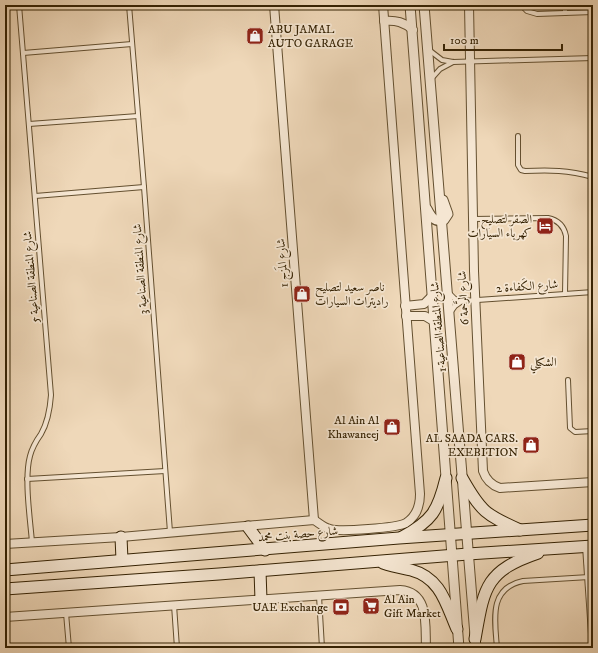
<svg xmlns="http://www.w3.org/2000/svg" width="598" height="653" font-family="'IM FELL DW Pica',Amiri,serif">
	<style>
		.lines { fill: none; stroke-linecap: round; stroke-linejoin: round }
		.service-casing { stroke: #645030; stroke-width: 6 }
		.minor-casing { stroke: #645030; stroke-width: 10 }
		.tertiary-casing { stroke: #645030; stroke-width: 11 }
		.secondary-casing { stroke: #352203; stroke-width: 13 }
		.service { stroke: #f5e6d2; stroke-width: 4 }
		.minor { stroke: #f5e6d2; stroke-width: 8 }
		.tertiary { stroke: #f5e6d2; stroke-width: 9 }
		.secondary { stroke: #f5e6d2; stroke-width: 11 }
		.labels { text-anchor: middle; stroke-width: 3.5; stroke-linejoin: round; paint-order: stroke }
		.poi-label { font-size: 12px; fill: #352203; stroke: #f5e6d2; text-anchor: start }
		.street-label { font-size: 12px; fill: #352203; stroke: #f5e6d2 }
	</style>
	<rect width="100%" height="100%" fill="#efd8b9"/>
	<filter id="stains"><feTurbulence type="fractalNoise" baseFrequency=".005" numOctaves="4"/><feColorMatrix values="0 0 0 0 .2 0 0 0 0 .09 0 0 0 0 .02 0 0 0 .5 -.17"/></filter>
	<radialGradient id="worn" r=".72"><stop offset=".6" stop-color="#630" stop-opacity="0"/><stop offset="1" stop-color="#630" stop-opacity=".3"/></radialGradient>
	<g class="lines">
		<defs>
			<g id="service">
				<path d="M19 5 51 395C50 409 48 422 41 434 36 441 32 448 30 456 24 478 30 518 32 542"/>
				<polyline points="129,5 144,187 170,532"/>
				<polyline points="521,5 527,11 537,14 593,12"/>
				<polyline points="565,13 565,5"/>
				<polyline points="429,50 442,60 453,62 593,58"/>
				<polyline points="23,53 132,44"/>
				<polyline points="432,78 440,69 453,62"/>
				<polyline points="29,124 138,116"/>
				<path d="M518 136V165L521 170 525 171C551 170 567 170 593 177"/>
				<polyline points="35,196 144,187"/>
				<path d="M473 219 548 218C558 220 564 226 566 236L565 294"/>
				<polyline points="449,293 455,299 463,301 593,292"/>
				<polyline points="450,313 455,306 462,301"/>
				<polyline points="568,380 570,428 575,432 593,431"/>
				<polyline points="27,479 165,471"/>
				<polyline points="319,596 322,648"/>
				<polyline points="174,605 177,648"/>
				<polyline points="66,613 69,648"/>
				<path d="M497 648C495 621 488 588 523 581L589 577"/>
			</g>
			<g id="minor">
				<polyline points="274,5 314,520"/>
				<path d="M469 5 474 271 483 471C486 480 491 485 500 488L593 482"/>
				<path d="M384 21C396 20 404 22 413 30"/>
				<polyline points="405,306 424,304 433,295"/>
				<polyline points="406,316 425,316 435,322"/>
				<path d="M5 544 121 537 314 520C319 523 324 528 330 529 340 532 397 528 406 523 417 516 420 505 420 494L383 5"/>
				<polyline points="587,546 593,634"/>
				<path d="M5 617 400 590C430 592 425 626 426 648"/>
			</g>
			<g id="tertiary">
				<polyline points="410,5 459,648"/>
				<polyline points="424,5 476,648"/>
				<path d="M427 209C431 217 435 223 444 220L448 214 443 200"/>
			</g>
			<g id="secondary">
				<path d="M462 478C481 512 486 515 520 530"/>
				<polyline points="248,527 265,550"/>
				<polyline points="121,537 122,560"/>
				<path d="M402 537C432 521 438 511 446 478"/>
				<path d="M383 563C392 566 402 568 411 570 441 578 446 604 457 629"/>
				<polyline points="5,570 399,538 593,525"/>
				<polyline points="260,571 261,600"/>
				<polyline points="5,589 219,574 468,554 593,546"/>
				<path d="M475 639C484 588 485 571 538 553"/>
			</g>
		</defs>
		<!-- service casing -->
		<use href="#service" class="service-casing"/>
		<!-- minor casing -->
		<use href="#minor" class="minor-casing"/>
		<!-- tertiary casing -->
		<use href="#tertiary" class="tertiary-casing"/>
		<!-- secondary casing -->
		<use href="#secondary" class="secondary-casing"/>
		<!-- service -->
		<use href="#service" class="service"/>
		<!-- minor -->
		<use href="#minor" class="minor"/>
		<!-- tertiary -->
		<use href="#tertiary" class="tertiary"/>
		<!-- secondary -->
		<use href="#secondary" class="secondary"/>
	</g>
	<!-- icons -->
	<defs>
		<symbol id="shop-square" viewBox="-11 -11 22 22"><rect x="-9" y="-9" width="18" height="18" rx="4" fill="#8f2418" stroke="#f5e6d2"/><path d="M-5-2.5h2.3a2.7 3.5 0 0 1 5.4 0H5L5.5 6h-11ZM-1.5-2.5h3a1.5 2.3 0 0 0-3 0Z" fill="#fff"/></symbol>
		<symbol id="hotel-square" viewBox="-11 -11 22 22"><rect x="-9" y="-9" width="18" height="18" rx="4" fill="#8f2418" stroke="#f5e6d2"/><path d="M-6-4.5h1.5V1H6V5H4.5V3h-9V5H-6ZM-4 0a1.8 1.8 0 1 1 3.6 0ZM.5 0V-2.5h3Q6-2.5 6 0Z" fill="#fff"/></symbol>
		<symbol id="supermarket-square" viewBox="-11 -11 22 22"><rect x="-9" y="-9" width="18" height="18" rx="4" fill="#8f2418" stroke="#f5e6d2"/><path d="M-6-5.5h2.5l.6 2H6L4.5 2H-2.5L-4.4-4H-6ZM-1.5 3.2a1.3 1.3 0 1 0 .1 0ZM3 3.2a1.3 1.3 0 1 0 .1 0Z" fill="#fff"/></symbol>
		<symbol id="bank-square" viewBox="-11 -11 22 22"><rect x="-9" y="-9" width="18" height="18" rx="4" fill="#8f2418" stroke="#f5e6d2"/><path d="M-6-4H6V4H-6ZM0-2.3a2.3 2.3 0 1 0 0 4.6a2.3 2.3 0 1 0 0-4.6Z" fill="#fff"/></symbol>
	</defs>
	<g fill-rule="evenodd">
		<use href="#shop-square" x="245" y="26" width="20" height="20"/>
		<use href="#hotel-square" x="535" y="216" width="20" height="20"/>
		<use href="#shop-square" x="292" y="284" width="20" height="20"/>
		<use href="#shop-square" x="507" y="352" width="20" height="20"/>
		<use href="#shop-square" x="382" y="417" width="20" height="20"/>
		<use href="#shop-square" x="521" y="435" width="20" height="20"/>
		<use href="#supermarket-square" x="361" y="596" width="20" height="20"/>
		<use href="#bank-square" x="331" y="597" width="20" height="20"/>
	</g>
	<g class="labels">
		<!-- poi labels -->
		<g class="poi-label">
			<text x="268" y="33">ABU JAMAL<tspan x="268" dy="14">AUTO GARAGE</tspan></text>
			<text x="532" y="223" text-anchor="end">الصقر لتصليح<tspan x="532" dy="14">كهرباء السيارات</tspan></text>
			<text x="315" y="291">ناصر سعيد لتصليح<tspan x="315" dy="14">راديترات السيارات</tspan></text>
			<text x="530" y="366">الشكيلي</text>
			<text x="379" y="424" text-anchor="end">Al Ain Al<tspan x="379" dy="14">Khawaneej</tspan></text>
			<text x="518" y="442" text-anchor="end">AL SAADA CARS.<tspan x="518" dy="14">EXEBITION</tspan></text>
			<text x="384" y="603">Al Ain<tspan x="384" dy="14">Gift Market</tspan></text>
			<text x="328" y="611" text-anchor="end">UAE Exchange</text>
		</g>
		<!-- street labels -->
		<g class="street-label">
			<text transform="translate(282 263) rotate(-94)" y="4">شارع المَزج 1</text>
			<text transform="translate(140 269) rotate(-94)" y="4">شارع المنطقة الصناعية 3</text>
			<text transform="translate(31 277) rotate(-95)" y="4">شارع المنطقة الصناعية 5</text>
			<text transform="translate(527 286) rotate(-4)" y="4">شارع الكَفاءة 2</text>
			<text transform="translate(463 298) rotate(-93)" y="4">شارع الرَّحمة 6</text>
			<text transform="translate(438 327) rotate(-95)" y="4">شارع المنطقة الصناعية 1</text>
			<text transform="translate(298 534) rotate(-5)" y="4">شارع حصة بنت محمد</text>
		</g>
	</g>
	<!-- margin -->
	<rect width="598" height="653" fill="none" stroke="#efd8b9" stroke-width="20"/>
	<rect x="6" y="6" width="586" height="641" fill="none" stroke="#352203" stroke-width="2"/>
	<rect x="10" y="10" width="578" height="633" fill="none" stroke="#352203"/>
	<!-- scale -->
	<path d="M444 44v6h118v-6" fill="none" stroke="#352203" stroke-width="2"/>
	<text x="450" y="44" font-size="12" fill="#352203" stroke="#f5e6d2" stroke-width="3" paint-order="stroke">100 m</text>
	<rect width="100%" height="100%" filter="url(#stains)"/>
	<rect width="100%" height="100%" fill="url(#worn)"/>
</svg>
